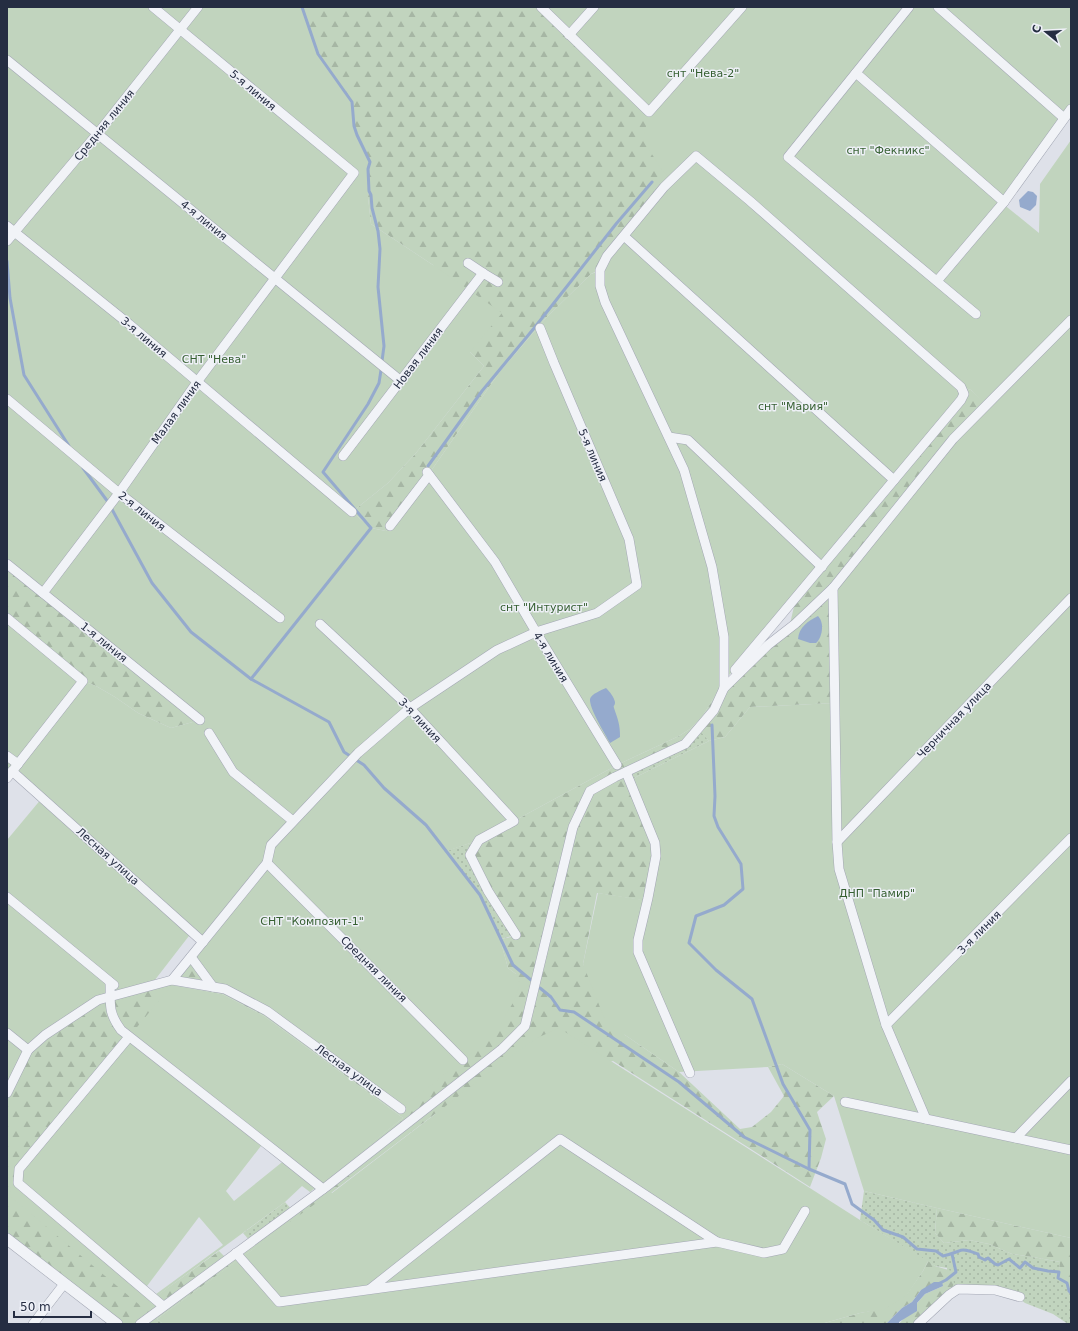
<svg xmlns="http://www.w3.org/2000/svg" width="1078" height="1331" font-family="'DejaVu Sans',sans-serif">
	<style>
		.grass { fill: url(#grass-dots) }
		.forest { fill: url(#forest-firs); fill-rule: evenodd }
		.garden { fill: #c1d4be; fill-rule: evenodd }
		.water { fill: #95aacd }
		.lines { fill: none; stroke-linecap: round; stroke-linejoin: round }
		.stream { stroke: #95aacd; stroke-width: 3 }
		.minor-casing { stroke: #a3a7b4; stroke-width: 10 }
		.tertiary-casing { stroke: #a3a7b4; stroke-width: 12 }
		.minor { stroke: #f1f3f7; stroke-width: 9 }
		.tertiary { stroke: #f1f3f7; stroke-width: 11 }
		.labels { text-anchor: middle; stroke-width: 3; stroke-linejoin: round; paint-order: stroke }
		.park-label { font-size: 11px; fill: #355f31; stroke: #eef0f7 }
		.street-label { font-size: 11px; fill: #252d42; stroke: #eef0f7 }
	</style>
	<defs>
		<pattern id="grass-dots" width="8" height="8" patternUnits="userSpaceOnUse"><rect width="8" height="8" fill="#c1d4be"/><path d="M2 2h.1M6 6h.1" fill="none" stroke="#a6b6a4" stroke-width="1.8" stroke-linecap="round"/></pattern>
		<pattern id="forest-firs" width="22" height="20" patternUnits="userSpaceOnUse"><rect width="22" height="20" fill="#c1d4be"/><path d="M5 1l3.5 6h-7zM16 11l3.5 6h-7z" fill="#a6b6a4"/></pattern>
	</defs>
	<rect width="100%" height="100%" fill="#dee1e9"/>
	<!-- grass -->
	<g class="grass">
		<polygon points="699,729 709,741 630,780 627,772"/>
		<polygon points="479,840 516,935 500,939 480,895 446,851"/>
		<polygon points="864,1191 937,1208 935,1233 944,1243 969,1240 989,1244 1012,1254 1033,1257 1060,1262 1059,1274 1067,1283 1069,1291 1071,1293 1071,1324 1068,1324 1053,1314 1025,1303 1016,1296 958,1289 949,1295 947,1268 935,1266 860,1220"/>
		<polygon points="285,1202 293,1211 251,1242 243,1233"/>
	</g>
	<!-- forest -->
	<g class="forest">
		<polygon points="302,7 541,7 649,112 671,179 599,270 591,274 546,318 501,370 424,481 386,531 371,528 352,512 388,483 416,453 484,366 470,352 433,265 371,224 368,197 369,191 368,169 370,162 357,135 354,126 352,102 318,54"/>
		<path d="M961 387 971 390 987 405 835 703 750 707 725 737 709 741 699 730 685 744 627 772 655 843 648 901 597 893 583 964 625 1035 679 1072 740 1129 752 1127 771 1112 784 1096 768 1067 782 1064 834 1096 817 1112 826 1139 821 1158 810 1187 613 1061 435 1114 331 1193 328 1190 320 1201 157 1319 163 1324H116L7 1239V1093L26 1054 98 1000 173 978 191 957 516 974 508 968 500 939 516 936 470 855 479 840 617 765 679 736 690 729 702 717 716 694 789 628 796 598ZM173 985 222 994 264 1016 403 1118 321 1182 325 1187 227 1259 219 1251 151 1300 20 1168Z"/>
		<polygon points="7,564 200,720 171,728 138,713 115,697 96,686 83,681 7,618"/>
		<polygon points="937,1208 1071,1238 1071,1293 1069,1291 1067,1283 1058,1278 1060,1262 1033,1257 1012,1254 989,1244 969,1240 944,1243 935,1233"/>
		<polygon points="928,1261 935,1266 952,1271 954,1283 949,1295 918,1324 899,1324 925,1294 943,1286 921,1290 912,1302 902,1308 886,1324 821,1324 860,1313 885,1308 907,1294 923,1271"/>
	</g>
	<!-- garden -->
	<g class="garden">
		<polygon points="7,7 302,7 318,54 352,102 354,126 357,135 370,162 368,169 369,191 368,197 371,224 433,265 502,313 470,352 484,366 416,453 388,483 352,512 371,528 386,531 424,481 501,370 546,318 591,274 599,271 671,179 662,170 643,140 649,112 541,7 1071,7 1071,109 1002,203 1039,233 1040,184 1071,140 1071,1238 937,1208 864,1191 834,1096 782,1064 768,1067 679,1072 625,1035 605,1020 583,964 598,893 644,900 656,856 630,780 709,741 725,737 750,707 834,703 833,587 986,405 971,390 962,387 963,391 796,598 724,681 724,686 716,694 702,717 690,729 679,736 617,765 479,840 447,851 480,895 500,939 508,968 516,974 520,984 514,1001 500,1025 475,1050 401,1109 267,1011 215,987 191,957 203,942 192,932 151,985 98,1000 32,1047 7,1093 7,840 42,798 13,771 7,778 7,618 83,681 96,686 115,697 138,713 171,728 200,720 7,564"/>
		<path d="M172 985 222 994 264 1016 403 1118 310 1192 302 1186 285 1202 142 1307 11 1197 10 1182 20 1168ZM264 1142 286 1159 234 1201 226 1191ZM199 1217 223 1245 152 1297 144 1290Z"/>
		<polygon points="559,1028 860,1220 928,1261 923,1271 907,1295 885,1309 860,1313 821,1324 163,1324 157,1319 319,1201 317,1198 328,1189 332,1193 511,1056 537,1038"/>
	</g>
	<!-- water -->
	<g class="water">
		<polygon points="1028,191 1033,192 1037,196 1036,205 1030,211 1020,207 1019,200"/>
		<path d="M818 616C825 623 822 638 816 643H810L798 639C799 627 808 621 818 616Z"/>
		<path d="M606 688C610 692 614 697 615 702 615 707 613 704 614 708 618 720 620 724 620 737L610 743C605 734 589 708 590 699 591 694 602 690 606 688Z"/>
		<polygon points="934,1282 942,1282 943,1286 925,1294 917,1303 917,1311 899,1322 899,1324 886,1324 902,1308 912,1302 921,1290"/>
	</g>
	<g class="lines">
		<!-- stream -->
		<g class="stream">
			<polyline points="302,7 318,54 352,102 354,126 357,135 370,162 368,169 369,191 371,195 372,208 378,231 380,249 378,287 384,346 382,361"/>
			<polyline points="7,261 10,298 24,375 69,446"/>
			<polyline points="428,466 482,391 535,327 616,224 652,182"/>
			<polyline points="83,468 108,502 152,583 191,632 251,679 329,722 344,752 364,765 384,788 426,825 480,895 513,965 531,980"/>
			<polyline points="251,679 371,528 323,472 368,404 379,383 381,370"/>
			<polyline points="712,725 715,796 714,816 718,827 741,864 743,889 724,905 696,916 689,943 716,970 752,999 783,1084 810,1130 809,1169"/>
			<path d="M540 988 551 997 560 1010 574 1012 679 1082 744 1137 809 1169 845 1184 852 1204 874 1220 883 1230 903 1237 917 1249 936 1251 943 1256C949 1255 953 1253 959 1251 964 1248 972 1252 978 1254L979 1257 985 1260 988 1258 995 1264 998 1265 1009 1259 1020 1268 1025 1262 1033 1268 1048 1271 1059 1272 1058 1278 1067 1283 1069 1291 1071 1293"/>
			<polyline points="940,1283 946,1280 956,1272 952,1254"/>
		</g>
		<defs>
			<g id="minor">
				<polyline points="541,7 649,112 742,7"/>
				<polyline points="909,7 788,157 976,314"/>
				<polyline points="938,7 1064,118"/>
				<polyline points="569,35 594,7"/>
				<polyline points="7,60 401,381"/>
				<polyline points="856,73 1004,202"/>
				<polyline points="7,226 129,324 352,512"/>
				<polyline points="624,236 894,480"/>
				<polyline points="7,241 98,133 198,7"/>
				<polyline points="468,263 483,273"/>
				<polyline points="937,281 1004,202 1071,109"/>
				<polyline points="7,399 119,493 280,618"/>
				<polyline points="669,437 688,440 822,567"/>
				<polyline points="343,456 483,273 498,282"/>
				<polyline points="427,472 495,562 536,632 617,765"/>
				<polyline points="390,526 429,475"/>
				<polyline points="7,564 200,720"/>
				<polyline points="833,588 837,842 839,869 886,1025 926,1119 1071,1150"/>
				<polyline points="43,593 119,493 197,382 354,173 153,7"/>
				<polyline points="7,618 83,681 7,778"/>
				<polyline points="320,624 405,703 514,821 479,840 470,855 488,891 516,935"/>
				<polyline points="724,688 724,637 712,567 684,470 605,302 600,286 600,270 607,256 664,187 696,156 750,201 961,387 964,394 961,400 735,670"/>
				<polyline points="209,733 233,772 293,821"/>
				<polyline points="7,756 18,764"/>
				<polyline points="12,771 203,942"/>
				<polyline points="626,772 655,843 656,856 648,898 638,940 638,952 690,1073"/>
				<polyline points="837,842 1071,598"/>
				<polyline points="267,863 463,1060"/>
				<polyline points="7,897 114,985"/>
				<polyline points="191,957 213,987"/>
				<polyline points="172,980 225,989 267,1011 401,1109"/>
				<path d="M110 982C111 1003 107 1011 121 1030L283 1157 323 1189"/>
				<polyline points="886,1025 1071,838"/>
				<polyline points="7,1033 28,1050"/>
				<polyline points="129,1037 19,1169 18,1183 163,1306"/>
				<polyline points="7,1093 28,1050 45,1035 98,1000 172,980 267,863 271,845 358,753 410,708 497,650 536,632 597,613 637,585 629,539 554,363 540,328"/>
				<polyline points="845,1102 926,1119"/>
				<polyline points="1016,1138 1071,1081"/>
				<polyline points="236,1253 279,1302 717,1242 764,1253 783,1249 805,1211"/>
				<polyline points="370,1289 560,1139 717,1242"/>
				<polyline points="33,1324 64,1284"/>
				<polyline points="140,1324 326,1187 502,1049 525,1026 573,827 590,791 615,777 685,744 714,710 724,688 768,645 795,624 833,588 953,439 1071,320"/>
				<polyline points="918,1324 949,1295 958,1289 995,1290 1020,1297"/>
			</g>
			<polyline id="tertiary" points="7,1239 117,1324"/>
		</defs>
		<!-- minor casing -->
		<use href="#minor" class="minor-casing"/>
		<!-- tertiary casing -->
		<use href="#tertiary" class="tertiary-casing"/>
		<!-- minor -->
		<use href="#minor" class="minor"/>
		<!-- tertiary -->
		<use href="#tertiary" class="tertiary"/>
	</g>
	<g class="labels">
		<!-- park labels -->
		<g class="park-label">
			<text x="703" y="77">снт "Нева-2"</text>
			<text x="888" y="154">снт "Фекникс"</text>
			<text x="214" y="363">СНТ "Нева"</text>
			<text x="793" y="410">снт "Мария"</text>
			<text x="544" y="611">снт "Интурист"</text>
			<text x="877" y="897">ДНП "Памир"</text>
			<text x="312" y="925">СНТ "Композит-1"</text>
		</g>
		<!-- street labels -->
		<g class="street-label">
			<text transform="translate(253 90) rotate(40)" y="4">5-я линия</text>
			<text transform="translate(104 125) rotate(-51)" y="4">Средняя линия</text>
			<text transform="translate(204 220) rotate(39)" y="4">4-я линия</text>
			<text transform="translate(144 337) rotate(40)" y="4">3-я линия</text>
			<text transform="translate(418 358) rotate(-53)" y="4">Новая линия</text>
			<text transform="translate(176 412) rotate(-54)" y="4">Малая линия</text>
			<text transform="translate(593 455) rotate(67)" y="4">5-я линия</text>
			<text transform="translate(142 511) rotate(38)" y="4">2-я линия</text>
			<text transform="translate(104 642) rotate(39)" y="4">1-я линия</text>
			<text transform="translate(551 657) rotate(59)" y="4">4-я линия</text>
			<text transform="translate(420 720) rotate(47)" y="4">3-я линия</text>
			<text transform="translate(954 720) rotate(-46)" y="4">Черничная улица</text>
			<text transform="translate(108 856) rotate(42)" y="4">Лесная улица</text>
			<text transform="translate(979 932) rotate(-45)" y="4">3-я линия</text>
			<text transform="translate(374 969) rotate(45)" y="4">Средняя линия</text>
			<text transform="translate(349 1070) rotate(36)" y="4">Лесная улица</text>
		</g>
	</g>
	<!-- border -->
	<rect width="1078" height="1331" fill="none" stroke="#252d42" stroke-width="16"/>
	<!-- north arrow -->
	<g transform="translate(1046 32) rotate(288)" stroke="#eef0f7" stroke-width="3" paint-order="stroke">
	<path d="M0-3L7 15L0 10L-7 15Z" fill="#252d42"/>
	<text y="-6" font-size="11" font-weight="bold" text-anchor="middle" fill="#252d42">С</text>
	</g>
	<!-- scale -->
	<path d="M14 1311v6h77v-6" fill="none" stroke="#252d42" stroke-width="2"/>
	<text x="20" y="1311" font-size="12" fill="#252d42" stroke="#eef0f7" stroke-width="3" paint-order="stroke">50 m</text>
</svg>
